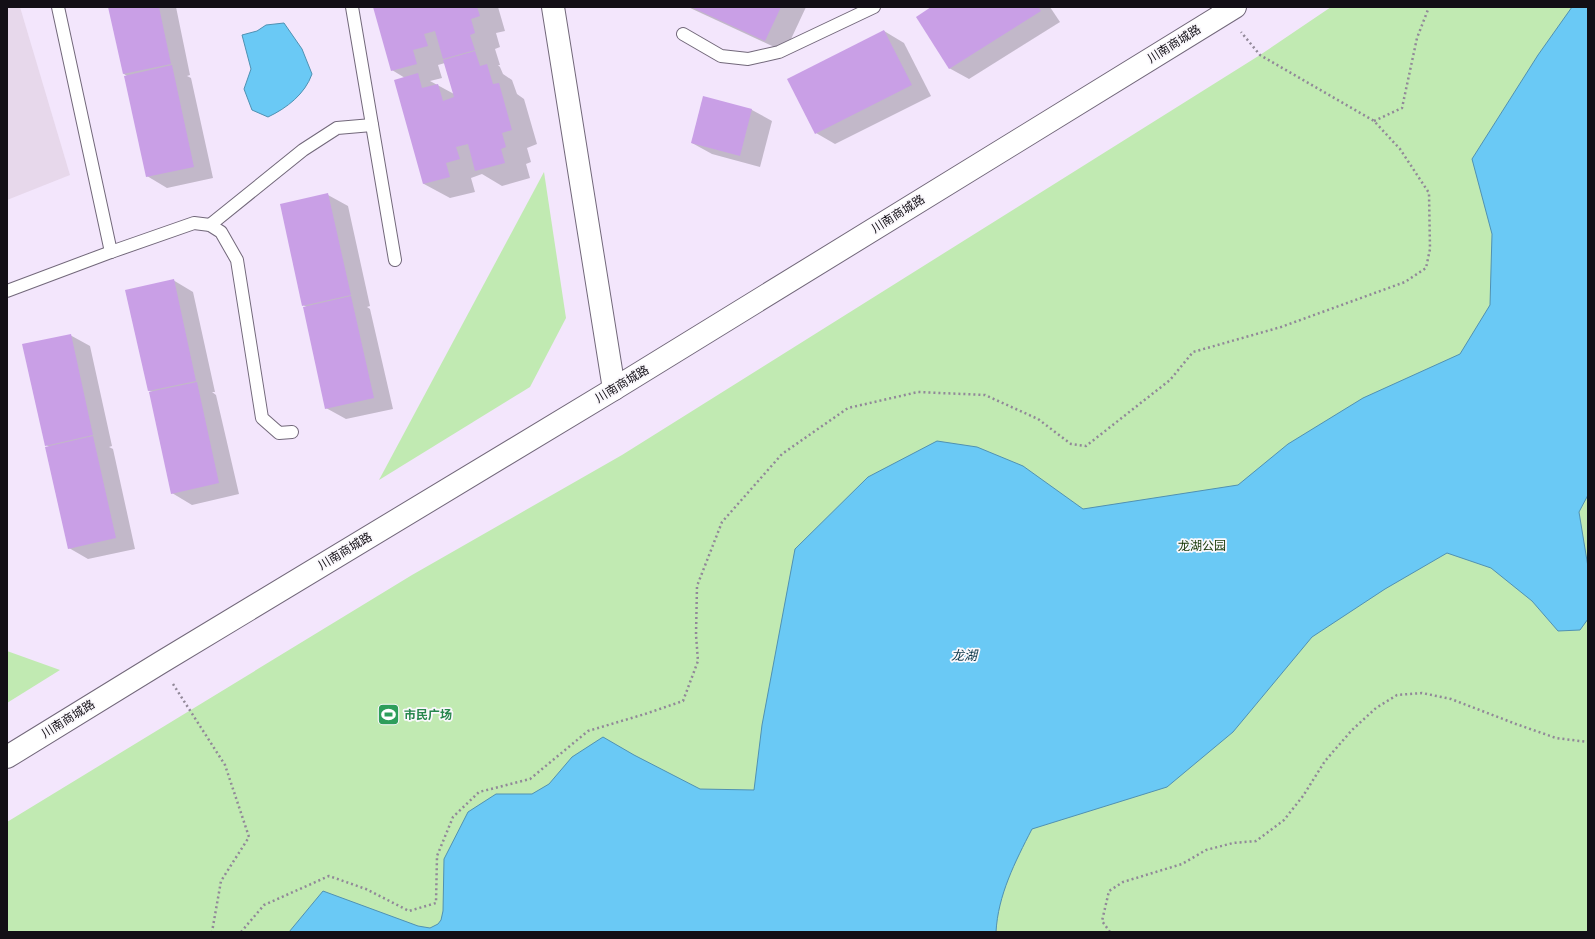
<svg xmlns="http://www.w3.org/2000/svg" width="1595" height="939" font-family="Karla,'Noto Sans SC',sans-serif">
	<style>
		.commercial { fill: #e7d8eb }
		.green { fill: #c1eab2 }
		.water { fill: #6ac9f5; stroke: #5091b2 }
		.shadow { fill: #0003; fill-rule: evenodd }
		.building { fill: #c99fe6 }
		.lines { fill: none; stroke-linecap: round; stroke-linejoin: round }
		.service-casing { stroke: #72687a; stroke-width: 14 }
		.minor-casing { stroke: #72687a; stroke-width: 24 }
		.tertiary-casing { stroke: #72687a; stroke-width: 24 }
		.path { stroke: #918898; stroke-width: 2.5; stroke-dasharray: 2 3; stroke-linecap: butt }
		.service { stroke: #fff; stroke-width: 12 }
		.minor { stroke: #fff; stroke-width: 22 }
		.tertiary { stroke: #fff; stroke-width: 22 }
		.labels { text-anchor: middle; stroke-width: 3.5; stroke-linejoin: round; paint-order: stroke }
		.street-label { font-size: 12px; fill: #130f16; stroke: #faf8fc }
		.park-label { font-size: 12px; fill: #173807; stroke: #faf8fc }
		.leisure-label { font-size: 12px; font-weight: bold; fill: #27864d; stroke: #faf8fc; text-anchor: start }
		.water-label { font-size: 13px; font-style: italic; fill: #0c3749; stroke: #faf8fc }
	</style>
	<rect width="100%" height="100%" fill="#f3e6fc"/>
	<!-- commercial -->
	<polygon class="commercial" points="7,7 20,7 70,175 7,200"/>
	<!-- green -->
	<g class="green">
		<polygon points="1331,7 1588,7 1588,932 7,932 7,822 412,575 622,455 1260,55"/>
		<polygon points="544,172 566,318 530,387 379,480"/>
		<polygon points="7,651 60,670 7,703"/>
	</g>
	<!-- water -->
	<g class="water">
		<path d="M1572 7H1588V495L1579 512 1588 567V619L1580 630 1558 631 1532 601 1491 568 1447 553 1385 589 1312 637 1233 732 1167 787 1032 829C1015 862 998 895 996 932H289L323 891 418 926 430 928 438 924 441 920 443 911 444 859 468 812 496 794H532L549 784 572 757 603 737 634 755 700 789 754 790 762 725 795 549 868 477 937 441 977 447 1023 466 1083 509 1238 485 1288 444 1363 398 1460 354 1490 305 1492 234 1472 159 1538 55Z"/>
		<path d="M284 23 302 49 312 74C305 94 287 108 268 117L252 110 244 89 251 69 242 35 257 31 266 25Z"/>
	</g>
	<!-- shadow -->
	<g class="shadow">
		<polygon points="109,7 176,7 190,75 187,76 191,78 213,178 167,188 147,176 127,76 124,74"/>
		<path d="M374 7H498L505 31 496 33 500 47 495 49 500 65H498L500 67 503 74 512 80 517 94 524 99 537 144 527 148 531 162 526 164 530 178 502 186 482 174 471 178 475 192 450 198 424 184 405 78 392 70ZM445 63 454 94 430 81 442 78 438 65Z"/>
		<polygon points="688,7 806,7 785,52"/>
		<polygon points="933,7 1050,7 1060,22 969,79 949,68"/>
		<polygon points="884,31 904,43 931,96 835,144 816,133"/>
		<polygon points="704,97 752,110 772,121 760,167 712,154 692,143"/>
		<polygon points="328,195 348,206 370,306 367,307 370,309 393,409 346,419 326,408 307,307 303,305"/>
		<polygon points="173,280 193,292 215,392 212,392 216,395 239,494 192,505 172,493 153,392 149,391"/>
		<polygon points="70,335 90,346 112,446 109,447 113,449 135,549 88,559 69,548 50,447 46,445"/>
	</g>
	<!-- building -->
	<g class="building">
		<polygon points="108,7 159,7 171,64 123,74"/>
		<polygon points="373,7 477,7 480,16 471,19 475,33 470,35 475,50 443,59 435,31 424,34 428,46 413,50 417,64 391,71"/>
		<polygon points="691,7 781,7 765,41"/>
		<polygon points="931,7 1038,7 1041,11 949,69 916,17"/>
		<polygon points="884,30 912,85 815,134 787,79"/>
		<polygon points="475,51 480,66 487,64 493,84 499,83 512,130 502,133 506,147 501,149 505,163 475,171 468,144 456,147 460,159 446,163 450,177 423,184 394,80 418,73 422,88 438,84 443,101 454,97 443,60"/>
		<polygon points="172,65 194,167 146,177 124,76"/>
		<polygon points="703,96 752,109 740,156 691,143"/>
		<polygon points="328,193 351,295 302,306 280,204"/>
		<polygon points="174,279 196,381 148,391 125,290"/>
		<polygon points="351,296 374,398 325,409 303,307"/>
		<polygon points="71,334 93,435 45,446 22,344"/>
		<polygon points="197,382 219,483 171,494 149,392"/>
		<polygon points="93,436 116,538 68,549 45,447"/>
	</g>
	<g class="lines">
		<defs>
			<g id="service">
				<polyline points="58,7 111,252 194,223 210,225 221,232 237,260 262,418 279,433 292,432"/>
				<polyline points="352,7 395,260"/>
				<polyline points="683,34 721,56 748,59 779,52 874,7"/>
				<polyline points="210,225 303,150 337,128 372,125"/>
				<polyline points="7,291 111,252"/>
			</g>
			<polyline id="minor" points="553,7 614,389"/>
			<polyline id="tertiary" points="7,757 160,663 614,389 1235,7"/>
		</defs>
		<!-- service casing -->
		<use href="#service" class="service-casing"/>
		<!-- minor casing -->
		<use href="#minor" class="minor-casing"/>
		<!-- tertiary casing -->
		<use href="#tertiary" class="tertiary-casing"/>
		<!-- path -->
		<g class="path">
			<polyline points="1374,121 1402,108 1417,38 1429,7"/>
			<polyline points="173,684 225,765 249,837 221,881 212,932"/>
			<polyline points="241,932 264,905 329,876 366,889 409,911 436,903 437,856 453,817 479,792 530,779 588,731 645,714 683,701 698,661 696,635 697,586 722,522 782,454 848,408 918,392 985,395 1038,419 1071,444 1086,446 1170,380 1193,352 1281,327 1405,282 1426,268 1430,249 1429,193 1400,149 1374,121 1260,55 1241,32"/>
			<polyline points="1110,932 1102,921 1109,891 1123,882 1182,864 1206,850 1233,843 1256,841 1284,820 1303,796 1325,761 1352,730 1376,708 1397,695 1422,693 1451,699 1516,724 1556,738 1588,742"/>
		</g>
		<!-- service -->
		<use href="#service" class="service"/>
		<!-- minor -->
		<use href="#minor" class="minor"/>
		<!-- tertiary -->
		<use href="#tertiary" class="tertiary"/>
	</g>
	<!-- icons -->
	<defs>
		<symbol id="stadium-square" viewBox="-11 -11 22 22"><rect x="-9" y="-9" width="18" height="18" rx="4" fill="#2e9e5b" stroke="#faf8fc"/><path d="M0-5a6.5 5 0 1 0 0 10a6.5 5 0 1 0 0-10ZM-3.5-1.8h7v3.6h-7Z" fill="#fff"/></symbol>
	</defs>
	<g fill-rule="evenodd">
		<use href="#stadium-square" x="376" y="702" width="25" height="25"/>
	</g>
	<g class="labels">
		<!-- street labels -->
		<g class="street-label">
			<text transform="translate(1174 44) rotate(-32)" y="4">川南商城路</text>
			<text transform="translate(898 214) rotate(-32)" y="4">川南商城路</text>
			<text transform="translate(622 384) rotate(-31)" y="4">川南商城路</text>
			<text transform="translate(345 551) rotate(-31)" y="4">川南商城路</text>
			<text transform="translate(68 719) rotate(-32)" y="4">川南商城路</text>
		</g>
		<!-- park labels -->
		<g class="park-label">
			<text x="1202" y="550">龙湖公园</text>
		</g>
		<!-- leisure labels -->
		<g class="leisure-label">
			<text x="404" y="719">市民广场</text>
		</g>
		<!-- water labels -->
		<g class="water-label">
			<text x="964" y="660">龙湖</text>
		</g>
	</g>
	<!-- border -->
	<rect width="1595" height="939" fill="none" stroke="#130f16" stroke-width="16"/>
</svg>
